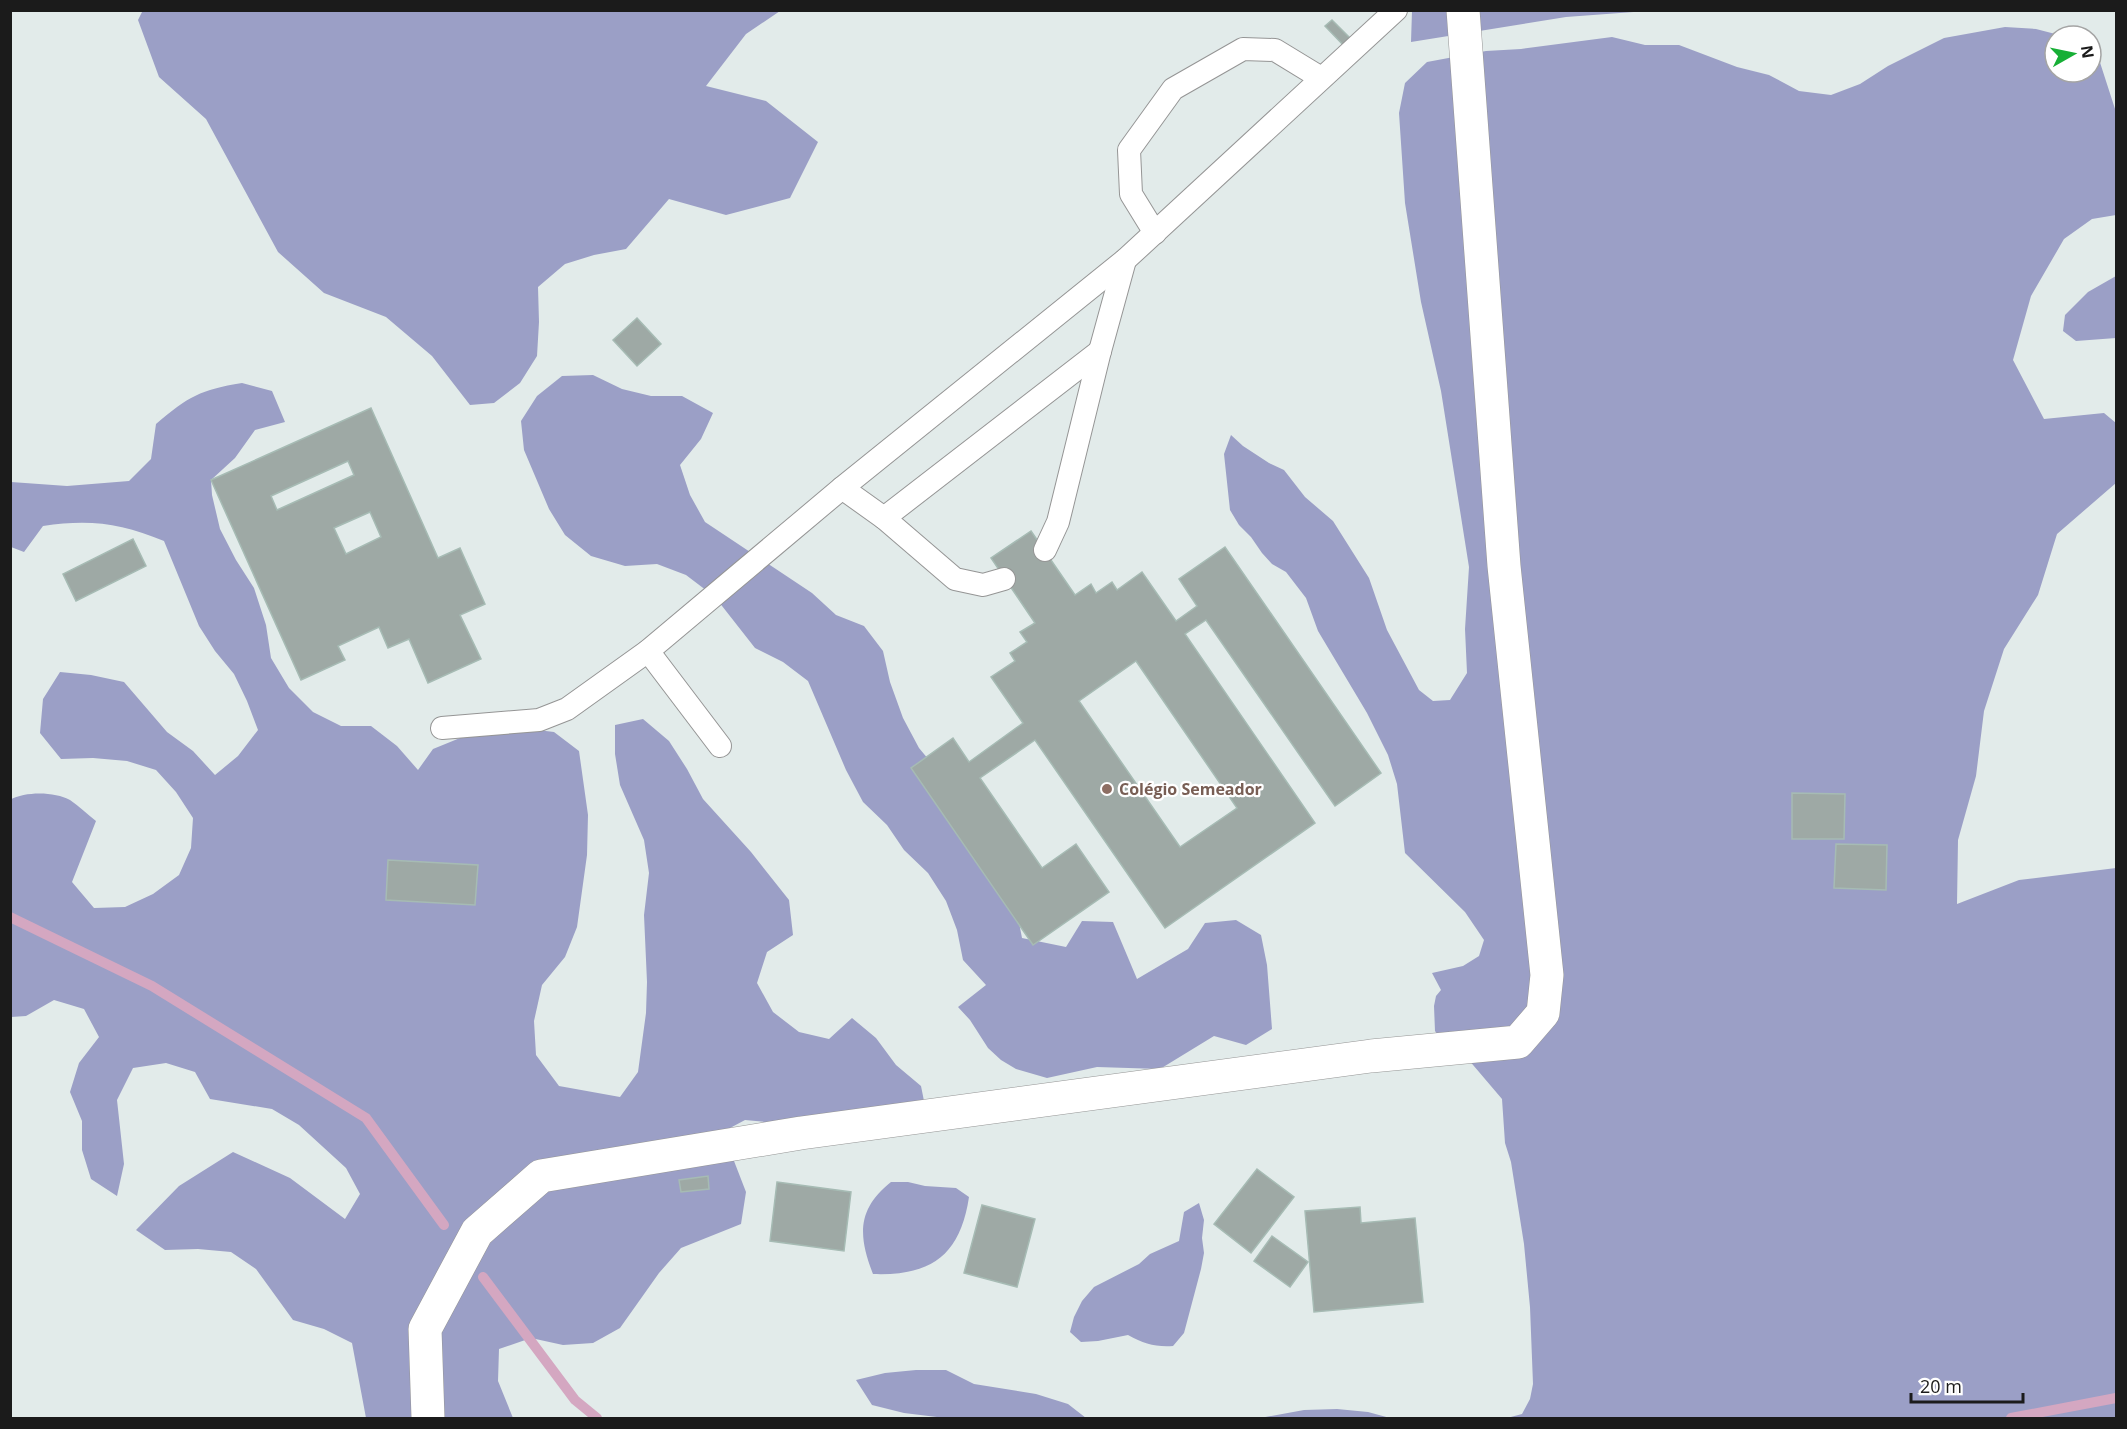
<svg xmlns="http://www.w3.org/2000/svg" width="2127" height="1429" font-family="'Open Sans',sans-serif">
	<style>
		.forest { fill: #9b9fc6 }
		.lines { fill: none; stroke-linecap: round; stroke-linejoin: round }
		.stream { stroke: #d4a7c1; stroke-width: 10 }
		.building { fill: #9ea9a5; stroke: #a6bbb4; stroke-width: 1.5; fill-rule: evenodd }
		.service-casing { stroke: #959595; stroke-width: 24 }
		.minor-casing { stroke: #959595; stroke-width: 34 }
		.service { stroke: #fff; stroke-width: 22 }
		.minor { stroke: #fff; stroke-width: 33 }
		.education-dot { fill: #8d6e63; stroke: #fff; stroke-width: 2 }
		.labels { text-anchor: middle; stroke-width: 4.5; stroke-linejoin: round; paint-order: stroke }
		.education-label { font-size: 16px; font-weight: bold; fill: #785e54; stroke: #fff; text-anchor: start }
	</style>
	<rect width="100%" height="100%" fill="#e2ebea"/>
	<!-- forest -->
	<g class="forest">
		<polygon points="143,10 780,11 746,34 706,86 766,101 818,142 790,198 726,215 669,199 626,249 594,255 565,264 538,287 539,322 537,356 520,383 494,403 470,405 432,356 386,317 324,293 278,252 206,119 159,77 138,20"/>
		<polygon points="1412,11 1647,11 1566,17 1411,42"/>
		<polygon points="2005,27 2036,29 2063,36 2055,36 2055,72 2091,72 2091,45 2095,47 2116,112 2116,215 2092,219 2064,239 2031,296 2013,360 2044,419 2104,413 2116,423 2116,483 2057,534 2038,595 2004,649 1984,711 1976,776 1958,840 1957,904 2019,880 2116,868 2116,1418 1507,1418 1522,1414 1530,1399 1533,1384 1530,1307 1524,1244 1511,1162 1505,1143 1502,1099 1462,1052 1440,1038 1435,1031 1434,1006 1436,996 1441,990 1432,973 1463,966 1479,956 1484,940 1465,912 1405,853 1397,784 1388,755 1367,713 1318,631 1306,598 1286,572 1272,564 1262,553 1251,537 1239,525 1230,510 1224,454 1231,435 1243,446 1269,463 1284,470 1305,497 1333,521 1369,578 1387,630 1419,690 1433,701 1450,700 1467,673 1465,629 1469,567 1441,391 1421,302 1405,203 1399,113 1405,83 1427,62 1486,51 1521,49 1612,37 1645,45 1679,45 1737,67 1769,75 1799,91 1831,95 1860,84 1888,66 1944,38"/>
		<polygon points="2116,276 2116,338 2076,341 2063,331 2065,315 2088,292"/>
		<polygon points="593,375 622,389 651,396 682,396 713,413 701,439 680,465 690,495 705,522 812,593 836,615 864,626 883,651 890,682 903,718 919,748 939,772 1016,907 1022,938 1066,947 1082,921 1113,922 1137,979 1188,949 1205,923 1236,920 1261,935 1267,965 1272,1029 1246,1045 1214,1036 1160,1069 1097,1067 1047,1078 1016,1069 1001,1060 988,1048 970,1020 958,1007 986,985 963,960 957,930 946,901 928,873 904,850 887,825 863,802 846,770 808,681 783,662 755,648 715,597 686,575 657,564 625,566 591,556 565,535 549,509 524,450 521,421 537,396 562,376"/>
		<path d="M242 383 272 391 285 422 255 430 235 458 211 480 212 495 220 529 236 560 254 588 266 625 271 658 289 688 313 712 341 726H371L397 746 418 770 433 749 460 738 521 728 554 732 579 751 588 815 587 855 577 927 565 957 542 985 534 1021 536 1055 559 1086 620 1097 638 1072 646 1013 647 982 644 915 649 873 644 840 620 785 615 754V725L643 719 669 741 687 769 703 799 751 852 789 900 793 935 767 952 757 983 773 1012 799 1032 829 1039 852 1018 876 1038 896 1065 921 1086 927 1116 776 1123 745 1120 717 1135 734 1161 746 1192 741 1224 681 1248 659 1273 620 1328 593 1343 563 1345 531 1338 499 1349 498 1381 513 1418H366L352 1343 324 1329 293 1320 256 1269 231 1252 198 1249 165 1250 136 1230 179 1186 233 1152 290 1178 345 1219 360 1194 346 1168 299 1125 272 1109 210 1099 195 1072 166 1063 133 1068 117 1100 124 1164 117 1196 91 1179 82 1150V1121L70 1092 79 1063 99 1037 84 1009 54 1000 26 1016 11 1017 10 800C26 791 55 792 70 800 79 806 88 815 96 821L72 882 94 908 125 907 153 894 179 875 191 848 193 818 176 792 156 770 127 761 93 758 61 759 40 733 43 699 60 672 91 675 124 682 167 732 193 751 215 775 238 756 258 730 247 701 234 674 215 651 199 626 164 541C121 523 89 519 43 526L24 552 11 547V482L67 486 129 481 151 459 156 424C189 396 200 390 242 383Z"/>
		<path d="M891 1182H908L925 1186 956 1188 969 1197C960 1256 931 1276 873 1274 858 1236 857 1209 891 1182Z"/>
		<path d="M1199 1203 1204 1220 1202 1238 1204 1253 1201 1269 1184 1333 1173 1346C1155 1347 1144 1344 1128 1335L1098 1341 1081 1342 1070 1332 1074 1317 1082 1301 1094 1287 1139 1264 1150 1254 1179 1241 1184 1212Z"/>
		<polygon points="916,1370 946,1370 974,1384 1036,1394 1068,1404 1086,1418 945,1418 904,1413 872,1405 856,1380 885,1373"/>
		<polygon points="1337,1409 1368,1412 1390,1418 1260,1418 1304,1410"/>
	</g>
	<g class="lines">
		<!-- stream -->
		<g class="stream">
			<polyline points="10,917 152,986 366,1118 444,1225"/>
			<polyline points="483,1277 575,1400 597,1418"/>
			<polyline points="2011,1418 2116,1398"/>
		</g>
	</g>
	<!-- building -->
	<g class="building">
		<polygon points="1332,20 1354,42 1347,49 1325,26"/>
		<polygon points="637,318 661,344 637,366 613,340"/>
		<path d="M371 408 438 558 460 548 485 604 460 615 481 659 428 683 409 639 388 648 379 627 338 646 345 660 301 680 211 480ZM348 461 354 475 277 510 271 496ZM370 512 381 537 346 554 334 528Z"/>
		<path d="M1031 531 1075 595 1091 584 1096 593 1112 582 1117 590 1142 572 1176 621 1197 606 1179 579 1225 547 1381 773 1335 806 1206 620 1185 634 1315 823 1165 928 1035 740 980 778 1042 868 1076 844 1109 892 1033 945 911 768 953 738 969 762 1023 723 991 677 1015 661 1010 653 1027 642 1020 632 1035 623 991 558ZM1136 661 1237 808 1180 847 1079 701Z"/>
		<polygon points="133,539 146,566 76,601 63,574"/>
		<polygon points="1792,793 1845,794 1844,839 1792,839"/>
		<polygon points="1836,844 1887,845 1886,890 1834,888"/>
		<polygon points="388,860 478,865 475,905 386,900"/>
		<polygon points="1257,1169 1294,1197 1251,1253 1214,1224"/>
		<polygon points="708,1176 709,1189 681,1192 679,1180"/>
		<polygon points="777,1182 851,1192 844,1251 770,1241"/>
		<polygon points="982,1205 1035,1219 1017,1287 964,1273"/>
		<polygon points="1360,1207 1361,1223 1415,1218 1423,1302 1314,1312 1305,1211"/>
		<polygon points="1272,1236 1308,1262 1290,1287 1254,1261"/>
	</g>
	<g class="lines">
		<defs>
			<g id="service">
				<polyline points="1155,233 1131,194 1129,150 1173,89 1243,49 1275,50 1321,78"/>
				<polyline points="842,488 884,518 955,579 983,585 1004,579"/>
				<polyline points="884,518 1100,351"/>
				<polyline points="1045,550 1058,522 1100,351 1125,260"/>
				<polyline points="648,651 720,746"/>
				<polyline points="442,728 539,720 567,709 648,651 842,488 1125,260 1396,10"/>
			</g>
			<polyline id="minor" points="428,1418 425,1329 477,1232 541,1176 801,1133 1371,1056 1518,1042 1543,1013 1547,975 1504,566 1463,10"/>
		</defs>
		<!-- service casing -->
		<use href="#service" class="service-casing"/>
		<!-- minor casing -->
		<use href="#minor" class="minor-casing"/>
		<!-- service -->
		<use href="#service" class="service"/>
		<!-- minor -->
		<use href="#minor" class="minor"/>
	</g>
	<!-- markers -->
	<circle class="education-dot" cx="1107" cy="789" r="6"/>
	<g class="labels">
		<!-- education labels -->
		<g class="education-label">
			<text x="1119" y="795">Colégio Semeador</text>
		</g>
	</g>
	<!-- border -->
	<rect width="2127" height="1429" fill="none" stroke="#1b1b1b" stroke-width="24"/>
	<!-- north arrow -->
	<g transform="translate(2073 54) rotate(81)"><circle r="28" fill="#ffffff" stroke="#a4a4a4" stroke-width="1.5"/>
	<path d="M0-4.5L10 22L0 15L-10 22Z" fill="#17af36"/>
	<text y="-9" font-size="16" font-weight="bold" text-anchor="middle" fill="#1b1b1b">N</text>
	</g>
	<!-- scale -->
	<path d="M1911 1393v9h112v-9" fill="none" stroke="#1b1b1b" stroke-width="3"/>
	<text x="1920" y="1393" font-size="18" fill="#1b1b1b" stroke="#ffffff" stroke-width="4.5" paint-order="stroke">20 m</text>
</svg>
